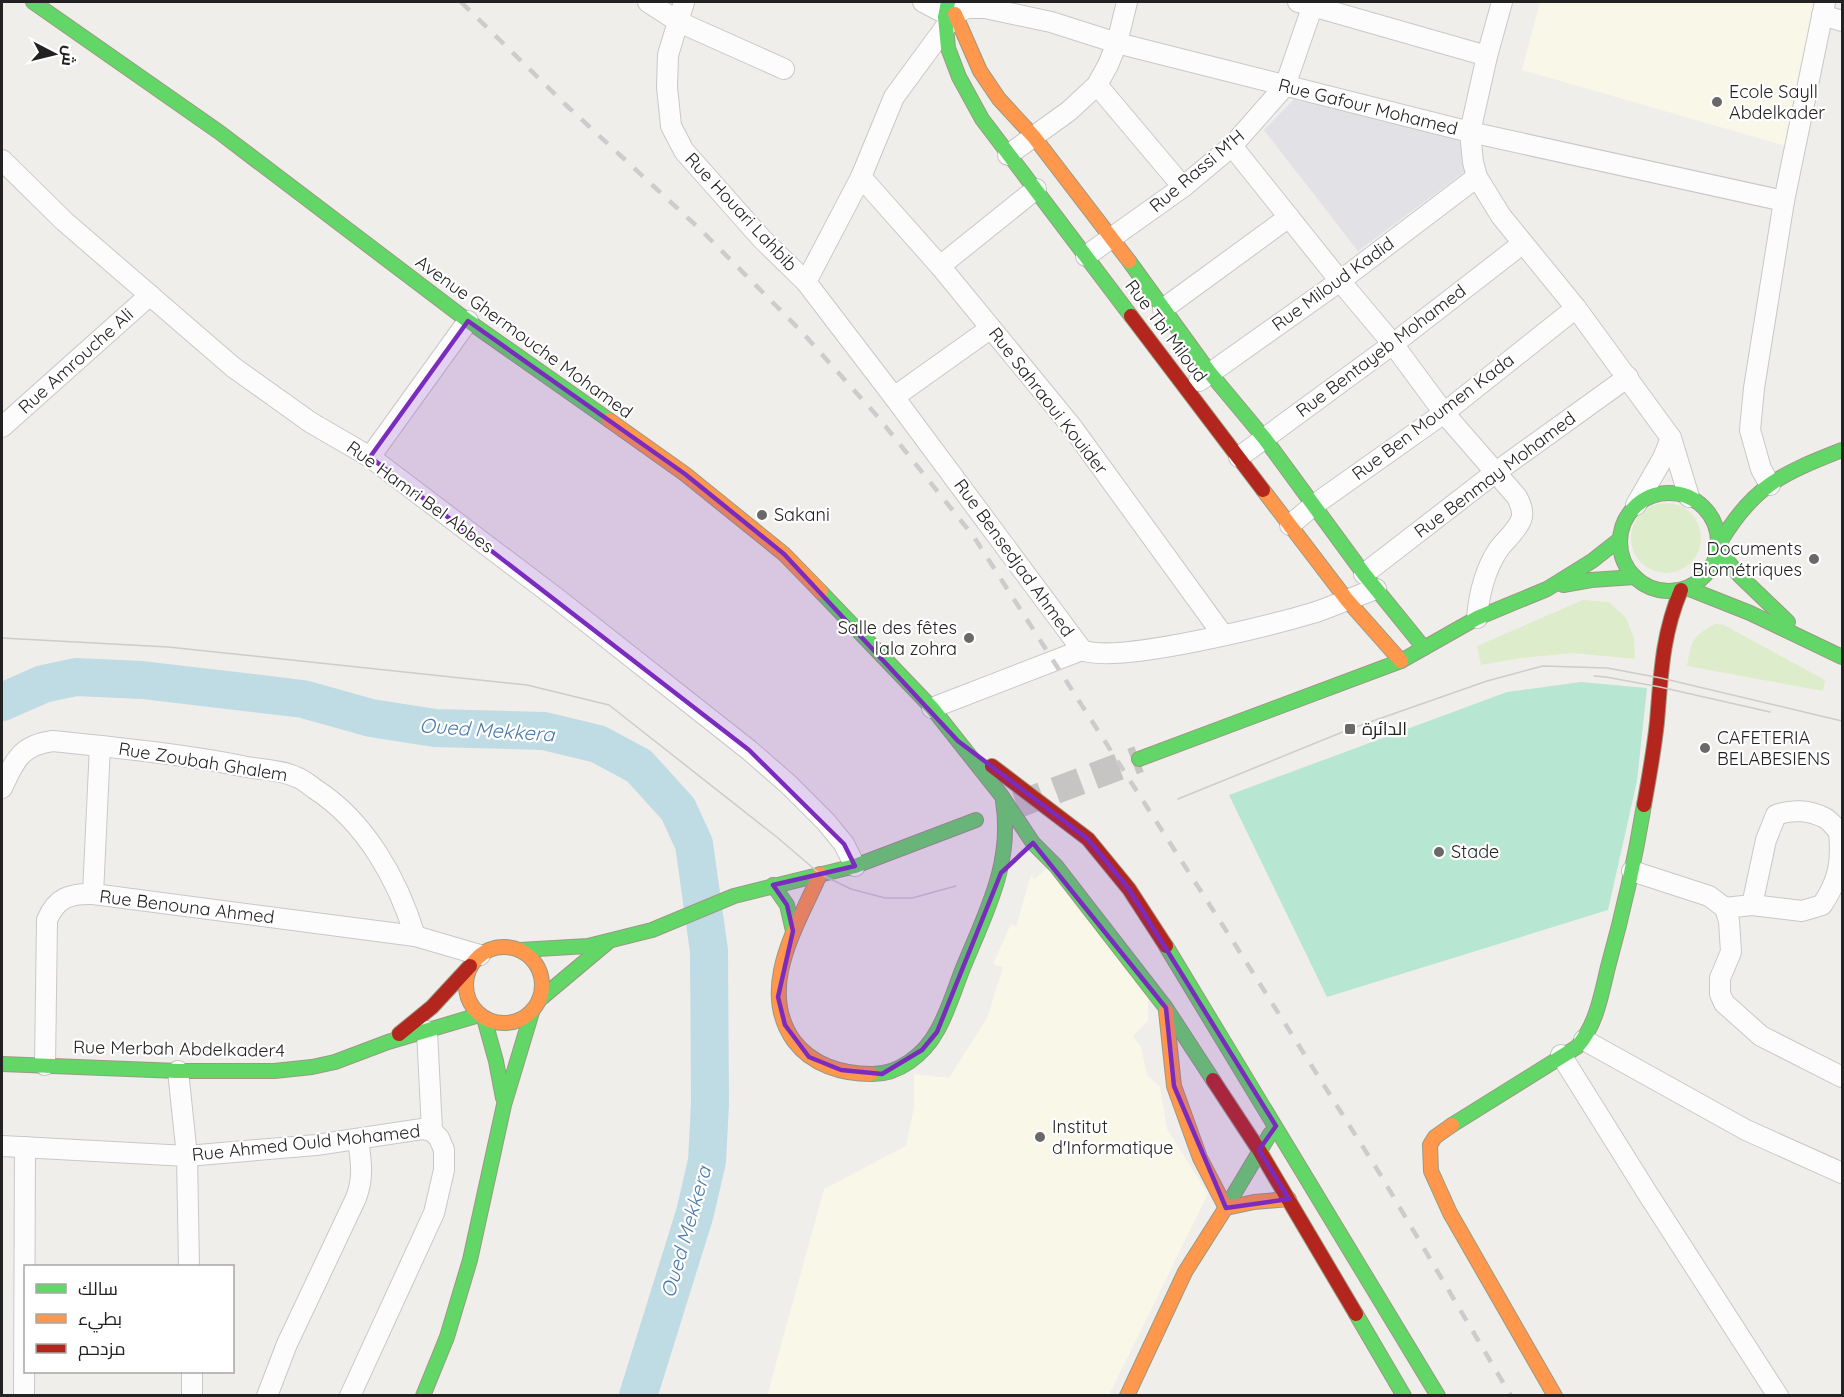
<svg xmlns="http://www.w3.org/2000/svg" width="1844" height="1397" font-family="Quicksand,Cairo,sans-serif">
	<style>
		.education { fill: #f8f7e8 }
		.grass { fill: #ddeccb }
		.pitch { fill: #b7e6d2 }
		.plaza { fill: #e2e1e5 }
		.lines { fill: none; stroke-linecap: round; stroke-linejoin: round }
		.river { stroke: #bfdbe3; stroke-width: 38 }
		.secondary-tunnel { stroke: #c7c5c3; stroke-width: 27; stroke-dasharray: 27 14; stroke-linecap: butt }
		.street-casing { stroke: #c9c8c7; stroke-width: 22 }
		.fast-casing { stroke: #999a82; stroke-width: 16 }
		.slow-casing { stroke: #999a82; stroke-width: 16 }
		.jam-casing { stroke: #999a82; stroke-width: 16 }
		.street { stroke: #fdfcfc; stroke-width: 20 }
		.fast { stroke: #63d668; stroke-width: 14 }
		.slow { stroke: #ff974d; stroke-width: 14 }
		.jam { stroke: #b3261e; stroke-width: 14 }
		.tram { stroke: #ccc; stroke-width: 1.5 }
		.rail { stroke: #ccc; stroke-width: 4.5; stroke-dasharray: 12 12; stroke-linecap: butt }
		.marked { fill: #7b2cbf; fill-opacity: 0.2; stroke: #7b2cbf; stroke-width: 4.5; stroke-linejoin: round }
		.poi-dot { fill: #6a6968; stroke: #fff; stroke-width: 2 }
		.labels { text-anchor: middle; stroke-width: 4.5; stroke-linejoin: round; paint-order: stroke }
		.poi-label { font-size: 18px; fill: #222; stroke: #fff; text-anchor: start }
		.street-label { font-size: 18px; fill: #222; stroke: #fff }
		.water-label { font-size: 20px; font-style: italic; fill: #4a7aab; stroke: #fff }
	</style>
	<rect width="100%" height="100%" fill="#f0eeeb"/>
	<!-- education -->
	<g class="education">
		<polygon points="1540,2 1821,2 1793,148 1522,70"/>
		<polygon points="1050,865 1148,997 1148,1021 1133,1036 1141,1047 1147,1075 1160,1087 1167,1129 1208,1194 1109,1395 767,1396 824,1189 906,1146 914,1107 914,1074 949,1078 987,1018 1003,967 993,964 1011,924 1016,927 1031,875 1034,880"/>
	</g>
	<!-- grass -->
	<g class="grass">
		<circle cx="1666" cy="538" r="35"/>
		<polygon points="1583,600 1609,602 1626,618 1634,638 1635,659 1573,653 1521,658 1481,665 1477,646"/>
		<path d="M1715 624 1724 625 1825 680 1823 691 1687 666C1691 642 1692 636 1715 624Z"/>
	</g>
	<!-- pitch -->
	<polygon class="pitch" points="1581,682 1647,688 1637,781 1608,910 1327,997 1229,795 1507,692"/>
	<!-- plaza -->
	<polygon class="plaza" points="1305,88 1467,128 1470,168 1358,251 1264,130"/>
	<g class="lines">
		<!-- river -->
		<polyline class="river" points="2,702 43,684 76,677 142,680 303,699 371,718 435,728 544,731 598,744 639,766 678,809 694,844 709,951 710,1103 707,1161 695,1213 638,1396"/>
		<!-- secondary-tunnel -->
		<polyline class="secondary-tunnel" points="1017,805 1139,759"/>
		<defs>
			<g id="street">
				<polyline points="648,2 679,22 784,69"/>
				<path d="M684 2 668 55 667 87 671 126 684 151 762 239 806 282 894 397 1082 650C1116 665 1276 624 1316 612 1336 605 1356 596 1376 589"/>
				<polyline points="923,2 944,13"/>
				<polyline points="1298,2 1487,56"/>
				<polyline points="1502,2 1487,56 1470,132 1473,162 1477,177 1501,216 1576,308 1671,438"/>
				<polyline points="1822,15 1842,21"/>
				<polyline points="1097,85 1183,187"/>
				<path d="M1232 146 1340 281 1393 344 1444 413 1517 497C1521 505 1524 512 1521 520 1516 532 1505 540 1498 550 1485 570 1479 594 1477 618"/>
				<polyline points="1008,155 1069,111 1097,85 1108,65 1117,43 1127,2"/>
				<polyline points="2,160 64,221 233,367 310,422 370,457 559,600 749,750 788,784 826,822 844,844 855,866"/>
				<polyline points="861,177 940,266 1072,427 1223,635"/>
				<polyline points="1086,256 1183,187 1232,146 1285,86 1314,2"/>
				<polyline points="940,266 1036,189"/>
				<polyline points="806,282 861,177 894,97 955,14 967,8 985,8 1051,22 1117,43 1470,132 1784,201"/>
				<polyline points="1163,309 1289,217"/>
				<polyline points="1199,381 1340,281 1477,177"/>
				<polyline points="894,397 991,328"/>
				<polyline points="2,427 150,295"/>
				<polyline points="370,457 468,321"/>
				<polyline points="1239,457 1393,344 1522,244"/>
				<polyline points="1770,485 1761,469 1750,430 1754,388 1784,201 1825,2"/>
				<polyline points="1636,505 1663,458 1671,438 1689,497"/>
				<polyline points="1290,525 1314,505 1444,413 1576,308"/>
				<polyline points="1364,574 1496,472 1628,377"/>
				<polyline points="932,708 1082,650"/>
				<path d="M2 788C15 760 21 745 53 741 118 748 183 754 247 767 263 770 282 770 296 777 303 779 309 785 315 789 366 822 398 880 415 936"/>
				<polyline points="1632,871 1709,896 1725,908 1729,921 1731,952 1720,978 1720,994 1724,1003 1761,1036 1842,1077"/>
				<polyline points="93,894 100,746"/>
				<path d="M1725 908 1752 905 1802 911 1822 905C1839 880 1842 861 1839 832 1835 827 1830 821 1825 818 1810 810 1791 809 1776 815L1766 840 1752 905"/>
				<polyline points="1584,1040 1746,1130 1842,1173"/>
				<polyline points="1561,1055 1646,1191 1778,1396"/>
				<path d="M45 1065 47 920C56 898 70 893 93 894L415 936 480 955"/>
				<polyline points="178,1071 187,1156 189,1266"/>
				<polyline points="2,1146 187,1156 316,1145 422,1129 432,1131"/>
				<polyline points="192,1372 192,1396"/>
				<polyline points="24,1396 25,1147"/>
				<path d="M267 1396 287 1344 356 1198C364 1177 361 1161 358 1139"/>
				<polyline points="350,1396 434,1213 444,1170 444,1150 439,1138 432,1131 427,1031"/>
			</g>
			<g id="fast">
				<polyline points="33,2 219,132 468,321 609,420"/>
				<polyline points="948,2 945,17 948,48 959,77 982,119 1131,316"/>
				<polyline points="1129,261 1210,373 1265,439 1364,574 1424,648"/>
				<circle cx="1669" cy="542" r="49"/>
				<path d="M1719 544C1753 486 1781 474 1842 450"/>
				<polyline points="1719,551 1740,576 1788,622"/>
				<polyline points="1563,585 1591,580 1635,577"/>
				<polyline points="1687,588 1750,613 1842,657"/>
				<polyline points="821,592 932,708 1001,795 1033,843 1056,866 1166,1008 1213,1080"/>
				<polyline points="1139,759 1401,661 1477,618 1547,589 1592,561 1620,539"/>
				<polyline points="773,885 787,905 793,931"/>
				<polyline points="1166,946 1438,1396"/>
				<polyline points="520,950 588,946 652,930 734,896 855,866 976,820"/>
				<polyline points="539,1000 607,943"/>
				<polyline points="484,1018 496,1061 503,1098"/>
				<polyline points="2,1064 178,1071 274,1071 312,1067 335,1062 388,1042 479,1015"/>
				<path d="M871 1074C898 1075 924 1055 937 1031 948 1012 955 988 963 968 986 912 1013 863 1003 801"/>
				<path d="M1452 1125 1577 1047C1597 1024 1601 995 1608 967 1623 913 1635 860 1644 805"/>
				<polyline points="1225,1209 1270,1134"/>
				<polyline points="1356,1314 1404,1396"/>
				<polyline points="423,1396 447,1337 470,1260 504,1105 532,1012"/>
			</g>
			<g id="slow">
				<polyline points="955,14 980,71 999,99 1034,137 1129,261"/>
				<polyline points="609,420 685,474 784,554 821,592"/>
				<polyline points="1263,490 1347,600 1401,661"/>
				<path d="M820 874C798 925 756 988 794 1041 812 1065 842 1074 871 1074"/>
				<circle cx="504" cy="985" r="38"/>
				<polyline points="1166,1011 1174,1086 1200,1158 1226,1208 1254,1202 1289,1199"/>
				<polyline points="1452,1125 1435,1137 1430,1145 1431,1171 1450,1213 1555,1396"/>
				<polyline points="1127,1396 1185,1272 1225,1209"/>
			</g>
			<g id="jam">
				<polyline points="1131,316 1263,490"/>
				<polyline points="992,766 1088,839 1129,889 1166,946"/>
				<path d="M1644 805C1649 778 1654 750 1657 722 1661 675 1662 635 1681 590"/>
				<polyline points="399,1034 432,1007 470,966"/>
				<polyline points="1213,1080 1259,1150 1356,1314"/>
			</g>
		</defs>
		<!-- street casing -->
		<use href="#street" class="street-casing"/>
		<!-- fast casing -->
		<use href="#fast" class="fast-casing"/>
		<!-- slow casing -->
		<use href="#slow" class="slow-casing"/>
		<!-- jam casing -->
		<use href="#jam" class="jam-casing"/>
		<!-- street -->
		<use href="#street" class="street"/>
		<!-- fast -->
		<use href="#fast" class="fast"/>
		<!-- slow -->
		<use href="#slow" class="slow"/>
		<!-- jam -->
		<use href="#jam" class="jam"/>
		<!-- tram -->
		<g class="tram">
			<polyline points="2,638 168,647 527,685 609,705 778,838 820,874 851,889 885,898 912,898 956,886"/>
			<polyline points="1594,676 1606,677 1660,687 1770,712"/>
			<polyline points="1178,799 1350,729 1487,681 1543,666 1607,668 1661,678 1842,721"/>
		</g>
		<!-- rail -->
		<polyline class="rail" points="461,2 566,105 703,232 801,331 878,417 974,537 1236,946 1380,1174 1511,1396"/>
	</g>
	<!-- marked area -->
	<path class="marked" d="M468 321 685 474 784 554 958 741 1088 839 1129 889 1276 1126 1259 1150 1289 1199 1226 1208 1174 1086 1166 1008 1033 843 1001 873 937 1032 922 1050 882 1074 841 1070 809 1057 785 1025 778 997 793 931 787 905 773 885 855 866 844 844 749 750 370 457Z"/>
	<!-- markers -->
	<g class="poi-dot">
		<circle cx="1717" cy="102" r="6"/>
		<circle cx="762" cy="515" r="6"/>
		<circle cx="1814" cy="559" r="6"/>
		<circle cx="969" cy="638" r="6"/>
		<rect x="1344" y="723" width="12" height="12" rx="3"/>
		<circle cx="1705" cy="748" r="6"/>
		<circle cx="1439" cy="852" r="6"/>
		<circle cx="1040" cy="1137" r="6"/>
	</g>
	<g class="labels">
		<!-- poi labels -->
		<g class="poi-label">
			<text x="1729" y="98">Ecole Sayll<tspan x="1729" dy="21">Abdelkader</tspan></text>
			<text x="774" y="521">Sakani</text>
			<text x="1802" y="555" text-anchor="end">Documents<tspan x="1802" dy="21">Biométriques</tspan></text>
			<text x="957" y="634" text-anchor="end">Salle des fêtes<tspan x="957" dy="21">lala zohra</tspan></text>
			<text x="1362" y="735">الدائرة</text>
			<text x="1717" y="744">CAFETERIA<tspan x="1717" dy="21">BELABESIENS</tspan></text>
			<text x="1451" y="858">Stade</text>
			<text x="1052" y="1133">Institut<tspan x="1052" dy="21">d'Informatique</tspan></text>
		</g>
		<!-- street labels -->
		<g class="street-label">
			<text transform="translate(1368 107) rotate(14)" y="6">Rue Gafour Mohamed</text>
			<text transform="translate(1197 171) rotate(-40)" y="6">Rue Rassi M'H</text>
			<text transform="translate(741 212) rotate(47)" y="6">Rue Houari Lahbib</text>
			<text transform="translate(1333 284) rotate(-36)" y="6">Rue Miloud Kadid</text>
			<text transform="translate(1166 331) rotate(53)" y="6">Rue Tbi Miloud</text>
			<text transform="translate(524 337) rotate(36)" y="6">Avenue Ghermouche Mohamed</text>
			<text transform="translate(1381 351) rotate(-37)" y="6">Rue Bentayeb Mohamed</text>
			<text transform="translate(76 361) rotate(-42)" y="6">Rue Amrouche Ali</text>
			<text transform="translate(1048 401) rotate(52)" y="6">Rue Sahraoui Kouider</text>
			<text transform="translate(1433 417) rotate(-37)" y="6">Rue Ben Moumen Kada</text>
			<text transform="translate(1495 475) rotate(-37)" y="6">Rue Benmay Mohamed</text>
			<text transform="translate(420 497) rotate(36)" y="6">Rue Hamri Bel Abbes</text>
			<text transform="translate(1014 558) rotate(54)" y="6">Rue Bensedjad Ahmed</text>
			<text transform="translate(203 762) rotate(9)" y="6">Rue Zoubah Ghalem</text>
			<text transform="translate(187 907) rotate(7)" y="6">Rue Benouna Ahmed</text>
			<text transform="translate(179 1049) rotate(1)" y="6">Rue Merbah Abdelkader4</text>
			<text transform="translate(306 1143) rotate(-6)" y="6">Rue Ahmed Ould Mohamed</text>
		</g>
		<!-- water labels -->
		<g class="water-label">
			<text transform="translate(487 730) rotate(4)" y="7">Oued Mekkera</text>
			<text transform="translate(686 1232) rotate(-74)" y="7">Oued Mekkera</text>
		</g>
	</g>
	<!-- border -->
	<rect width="1844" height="1397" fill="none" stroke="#222222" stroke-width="6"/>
	<!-- legend -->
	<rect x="24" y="1265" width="210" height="108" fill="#ffffff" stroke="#a7a7a7" stroke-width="1.5"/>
	<rect x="36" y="1284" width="30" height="9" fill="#63d668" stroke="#a7a7a7" stroke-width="1.5"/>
	<text x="78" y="1295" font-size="18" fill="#222222">سالك</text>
	<rect x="36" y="1314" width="30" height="9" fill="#ff974d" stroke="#a7a7a7" stroke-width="1.5"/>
	<text x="78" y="1325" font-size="18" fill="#222222">بطيء</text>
	<rect x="36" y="1344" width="30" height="9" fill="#b3261e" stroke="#a7a7a7" stroke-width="1.5"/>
	<text x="78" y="1355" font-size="18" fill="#222222">مزدحم</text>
	<!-- north arrow -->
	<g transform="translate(54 54) rotate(97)" stroke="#ffffff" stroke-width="4.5" paint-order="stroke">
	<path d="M0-4.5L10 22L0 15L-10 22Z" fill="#222222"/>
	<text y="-9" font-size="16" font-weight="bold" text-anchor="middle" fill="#222222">ش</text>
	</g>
</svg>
